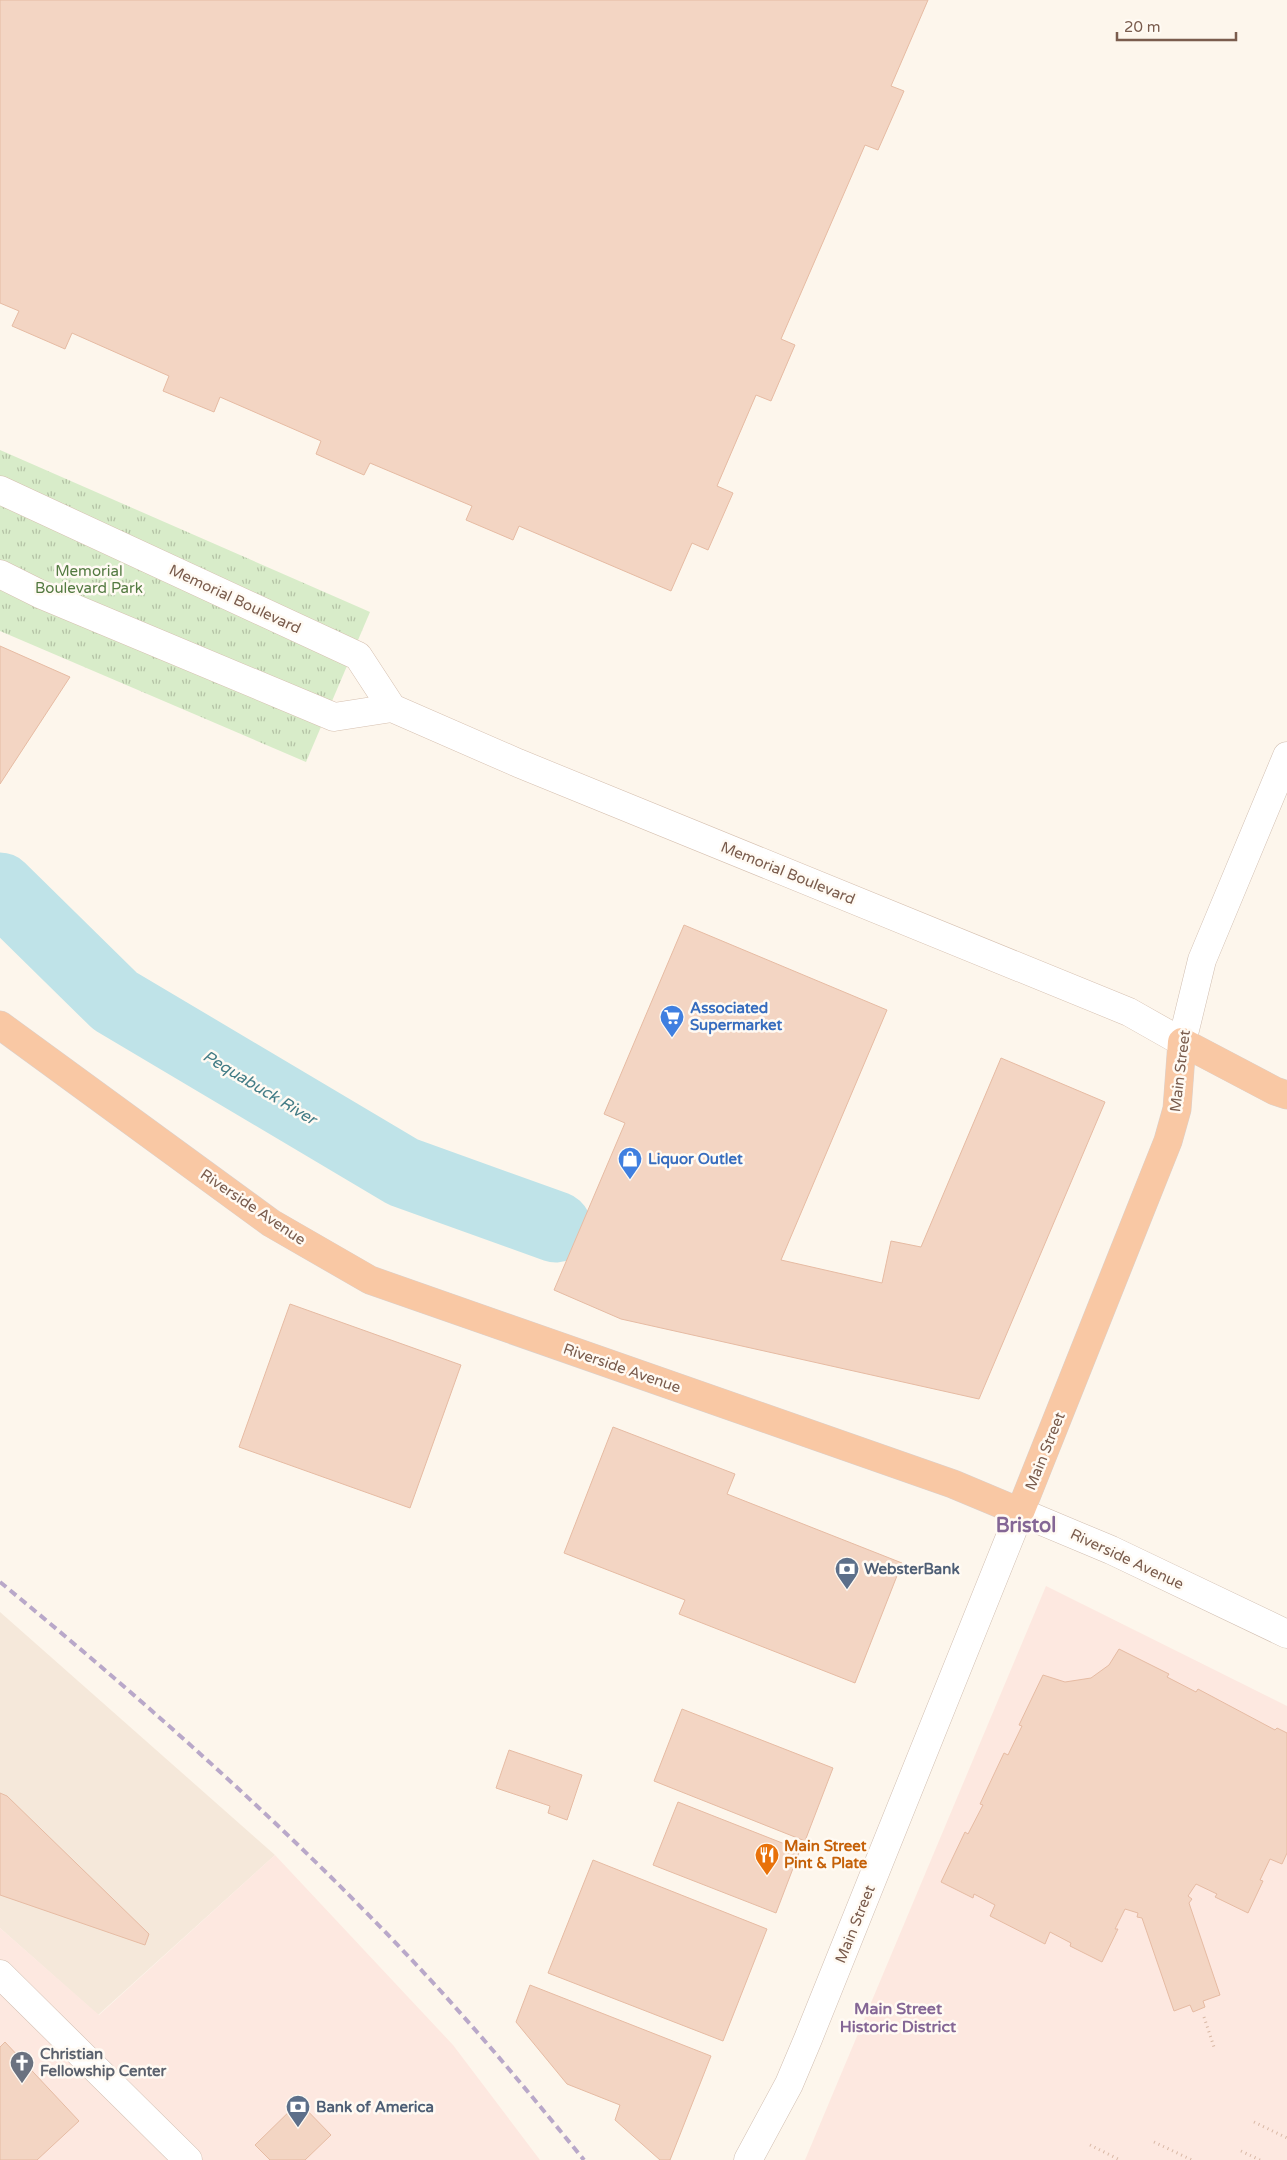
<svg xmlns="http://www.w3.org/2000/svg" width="1287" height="2160" font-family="'Varela Round',sans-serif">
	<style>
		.residential { fill: #f5e8da }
		.commercial { fill: #fde8e0 }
		.park { fill: url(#park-tufts) }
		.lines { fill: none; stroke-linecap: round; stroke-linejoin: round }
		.river { stroke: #bfe3e8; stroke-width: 71 }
		.building { fill: #f3d5c3; stroke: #e6bba3 }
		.minor-casing { stroke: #d1beb0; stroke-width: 29 }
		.secondary-casing { stroke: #d6c0b0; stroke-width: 29 }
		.trunk-casing { stroke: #dad1cd; stroke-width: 29 }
		.path { stroke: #d9b8a5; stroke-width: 3; stroke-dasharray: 1 4; stroke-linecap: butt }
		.minor { stroke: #fff; stroke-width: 28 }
		.secondary { stroke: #fff; stroke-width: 28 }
		.trunk { stroke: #f9c8a4; stroke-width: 28 }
		.rail { stroke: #b9a8c9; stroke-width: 4; stroke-dasharray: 8 5; stroke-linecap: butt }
		.labels { text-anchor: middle; stroke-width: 5; stroke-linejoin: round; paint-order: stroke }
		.park-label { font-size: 15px; fill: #537a41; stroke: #fffaf3 }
		.street-label { font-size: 15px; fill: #7a5c4d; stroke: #fffaf3 }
		.shop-label { font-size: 15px; font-weight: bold; fill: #366cbe; stroke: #fffaf3; text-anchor: start }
		.service-label { font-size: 15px; font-weight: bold; fill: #4e5e75; stroke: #fffaf3; text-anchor: start }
		.food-label { font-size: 15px; font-weight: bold; fill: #c56008; stroke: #fffaf3; text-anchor: start }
		.worship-label { font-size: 15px; font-weight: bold; fill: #5b616d; stroke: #fffaf3; text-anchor: start }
		.water-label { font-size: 16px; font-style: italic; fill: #437c86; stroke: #fffaf3 }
		.neighbourhood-label { font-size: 16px; font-weight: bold; fill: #846695; stroke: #fffaf3 }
		.district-label { font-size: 20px; font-weight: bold; fill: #846695; stroke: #fffaf3 }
	</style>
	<defs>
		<pattern id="park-tufts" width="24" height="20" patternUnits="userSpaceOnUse" patternTransform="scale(1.25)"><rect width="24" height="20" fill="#d8ecc9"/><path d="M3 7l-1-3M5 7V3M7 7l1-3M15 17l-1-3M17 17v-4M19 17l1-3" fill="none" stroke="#b4c2a5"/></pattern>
	</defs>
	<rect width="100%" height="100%" fill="#fdf6ec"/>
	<!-- residential -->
	<polygon class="residential" points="0,1612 275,1855 98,2015 0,1928"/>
	<!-- commercial -->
	<g class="commercial">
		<polygon points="1046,1586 1287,1706 1287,2160 805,2160"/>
		<polygon points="275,1855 453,2045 540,2160 0,2160 0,1928 99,2015"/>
	</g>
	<!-- park -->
	<polygon class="park" points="0,450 370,612 306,762 0,631"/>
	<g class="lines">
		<!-- river -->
		<polyline class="river" points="0,888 115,1001 403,1172 556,1227"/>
	</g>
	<!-- building -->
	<g class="building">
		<polygon points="0,0 928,0 891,86 904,91 878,150 865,145 781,339 795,345 771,401 756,395 717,486 733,493 708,550 692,543 671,591 519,526 513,540 466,520 472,506 370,463 364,475 316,454 321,441 220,397 214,412 163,391 169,376 72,333 65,349 12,326 19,311 0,303"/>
		<polygon points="0,646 70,677 0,784"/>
		<polygon points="684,925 887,1010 781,1260 882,1283 891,1241 921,1247 1001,1058 1105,1102 979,1399 621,1319 554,1290 625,1123 604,1114"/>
		<polygon points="290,1304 461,1365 410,1508 239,1447"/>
		<polygon points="613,1427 735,1474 727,1494 902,1563 855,1683 679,1614 685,1600 564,1553"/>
		<polygon points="1119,1649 1169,1674 1167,1677 1196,1692 1198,1689 1275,1730 1277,1728 1287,1733 1287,1853 1282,1864 1270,1859 1260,1880 1263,1881 1248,1913 1215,1897 1217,1894 1196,1884 1188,1896 1192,1899 1189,1903 1220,1995 1203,2001 1205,2007 1193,2012 1190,2005 1174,2011 1142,1918 1137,1917 1138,1913 1125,1909 1115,1929 1118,1929 1102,1962 1070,1946 1071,1943 1050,1932 1045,1944 990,1916 995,1905 974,1894 973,1898 941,1882 965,1832 968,1834 983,1805 980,1804 1004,1753 1008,1755 1022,1726 1019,1725 1043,1675 1065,1682 1091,1678 1109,1665"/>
		<polygon points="682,1709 833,1768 805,1841 654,1781"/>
		<polygon points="509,1750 582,1775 567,1820 548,1813 550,1806 496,1788"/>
		<polygon points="0,1793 7,1796 149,1934 145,1945 0,1895"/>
		<polygon points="678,1802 800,1850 776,1913 653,1865"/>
		<polygon points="593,1860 767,1929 723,2041 548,1973"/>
		<polygon points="530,1985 711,2056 670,2160 660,2160 615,2120 620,2105 567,2084 516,2022"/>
		<polygon points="5,2042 79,2121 37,2160 0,2160 0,2047"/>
		<polygon points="299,2102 331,2135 305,2160 270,2160 255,2145"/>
	</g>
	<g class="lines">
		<defs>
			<g id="minor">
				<polyline points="1182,1042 1202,960 1287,756"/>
				<polyline points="0,1974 188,2160"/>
				<polyline points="748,2160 789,2084 808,2039 1020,1512 1111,1550 1287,1634"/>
			</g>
			<g id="secondary">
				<polyline points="0,490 358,656 392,708"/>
				<polyline points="0,574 40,594 334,717 392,708 518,763 1129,1012 1182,1042"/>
			</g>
			<polyline id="trunk" points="0,1025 271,1223 370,1280 953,1484 1020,1512 1168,1141 1177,1109 1182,1042 1275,1091 1287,1095"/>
		</defs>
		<!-- minor casing -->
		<use href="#minor" class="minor-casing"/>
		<!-- secondary casing -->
		<use href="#secondary" class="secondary-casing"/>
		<!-- trunk casing -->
		<use href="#trunk" class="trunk-casing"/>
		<!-- path -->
		<g class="path">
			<polyline points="1204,2017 1214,2047"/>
			<polyline points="1254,2122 1287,2138"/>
			<polyline points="1154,2142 1192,2160"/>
			<polyline points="1090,2145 1120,2160"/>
			<polyline points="1241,2151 1260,2160"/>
		</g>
		<!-- minor -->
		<use href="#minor" class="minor"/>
		<!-- secondary -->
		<use href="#secondary" class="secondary"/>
		<!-- trunk -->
		<use href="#trunk" class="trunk"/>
		<!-- rail -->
		<path class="rail" d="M0 1582C153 1708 303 1841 437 1987 488 2043 536 2101 584 2160"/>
	</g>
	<!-- icons -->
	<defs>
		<symbol id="supermarket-pin" viewBox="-11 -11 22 30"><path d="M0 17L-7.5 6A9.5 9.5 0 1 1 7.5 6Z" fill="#3f7fe0" stroke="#fffaf3"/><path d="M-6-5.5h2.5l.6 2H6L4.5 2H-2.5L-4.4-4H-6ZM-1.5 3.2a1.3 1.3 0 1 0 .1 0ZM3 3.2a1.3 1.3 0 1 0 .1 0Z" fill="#fff"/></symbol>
		<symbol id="shop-pin" viewBox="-11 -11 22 30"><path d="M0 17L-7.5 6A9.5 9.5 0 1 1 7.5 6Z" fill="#3f7fe0" stroke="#fffaf3"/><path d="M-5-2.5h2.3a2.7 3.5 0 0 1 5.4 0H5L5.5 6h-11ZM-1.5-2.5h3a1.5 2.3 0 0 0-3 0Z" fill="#fff"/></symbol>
		<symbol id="bank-pin" viewBox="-11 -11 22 30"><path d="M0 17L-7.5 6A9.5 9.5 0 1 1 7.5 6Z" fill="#5c6f8a" stroke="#fffaf3"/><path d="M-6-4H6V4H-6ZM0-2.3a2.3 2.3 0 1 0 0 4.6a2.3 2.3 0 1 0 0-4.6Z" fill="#fff"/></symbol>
		<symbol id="restaurant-pin" viewBox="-11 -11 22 30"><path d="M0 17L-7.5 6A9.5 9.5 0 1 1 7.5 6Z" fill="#e8710a" stroke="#fffaf3"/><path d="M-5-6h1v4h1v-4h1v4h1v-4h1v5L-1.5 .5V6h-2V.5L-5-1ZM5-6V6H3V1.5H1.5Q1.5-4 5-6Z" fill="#fff"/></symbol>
		<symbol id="church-pin" viewBox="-11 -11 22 30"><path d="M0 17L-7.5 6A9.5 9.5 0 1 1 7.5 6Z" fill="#6b7280" stroke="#fffaf3"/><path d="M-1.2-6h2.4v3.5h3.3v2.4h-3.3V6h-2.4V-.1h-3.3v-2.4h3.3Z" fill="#fff"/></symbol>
	</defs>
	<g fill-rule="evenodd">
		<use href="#supermarket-pin" x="658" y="1003" width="28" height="38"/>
		<use href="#shop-pin" x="616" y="1145" width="28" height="38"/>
		<use href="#bank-pin" x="833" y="1555" width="28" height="38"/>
		<use href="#restaurant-pin" x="753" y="1841" width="28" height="38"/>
		<use href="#church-pin" x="8" y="2049" width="28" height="38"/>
		<use href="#bank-pin" x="284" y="2093" width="28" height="38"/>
	</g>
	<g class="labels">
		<!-- park labels -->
		<g class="park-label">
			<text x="89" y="576">Memorial<tspan x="89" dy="17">Boulevard Park</tspan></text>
		</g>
		<!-- street labels -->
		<g class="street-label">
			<text transform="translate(235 599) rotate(25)" y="5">Memorial Boulevard</text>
			<text transform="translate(788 873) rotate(22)" y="5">Memorial Boulevard</text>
			<text transform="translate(1180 1071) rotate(-83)" y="5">Main Street</text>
			<text transform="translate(253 1207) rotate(34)" y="5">Riverside Avenue</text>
			<text transform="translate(622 1368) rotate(19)" y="5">Riverside Avenue</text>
			<text transform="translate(1045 1451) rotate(-68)" y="5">Main Street</text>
			<text transform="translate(1127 1559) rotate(25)" y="5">Riverside Avenue</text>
			<text transform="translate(855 1924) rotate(-68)" y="5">Main Street</text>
		</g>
		<!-- shop labels -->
		<g class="shop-label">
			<text x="690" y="1013">Associated<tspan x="690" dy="17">Supermarket</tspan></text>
			<text x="648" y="1164">Liquor Outlet</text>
		</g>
		<!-- service labels -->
		<g class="service-label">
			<text x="864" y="1574">WebsterBank</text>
			<text x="316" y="2112">Bank of America</text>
		</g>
		<!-- food labels -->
		<g class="food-label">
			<text x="784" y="1851">Main Street<tspan x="784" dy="17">Pint &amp; Plate</tspan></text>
		</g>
		<!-- worship labels -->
		<g class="worship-label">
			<text x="40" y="2059">Christian<tspan x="40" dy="17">Fellowship Center</tspan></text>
		</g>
		<!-- water labels -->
		<g class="water-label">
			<text transform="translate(260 1087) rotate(31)" y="6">Pequabuck River</text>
		</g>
		<!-- neighbourhood labels -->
		<g class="neighbourhood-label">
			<text x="898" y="2014">Main Street<tspan x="898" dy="18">Historic District</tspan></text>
		</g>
		<!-- district labels -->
		<g class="district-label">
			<text x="1026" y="1532">Bristol</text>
		</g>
	</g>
	<!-- scale -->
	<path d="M1117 32v8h119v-8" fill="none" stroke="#7a5c4d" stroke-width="2.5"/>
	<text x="1124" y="32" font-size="15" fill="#7a5c4d" stroke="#fffaf3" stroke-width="4" paint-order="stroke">20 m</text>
</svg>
